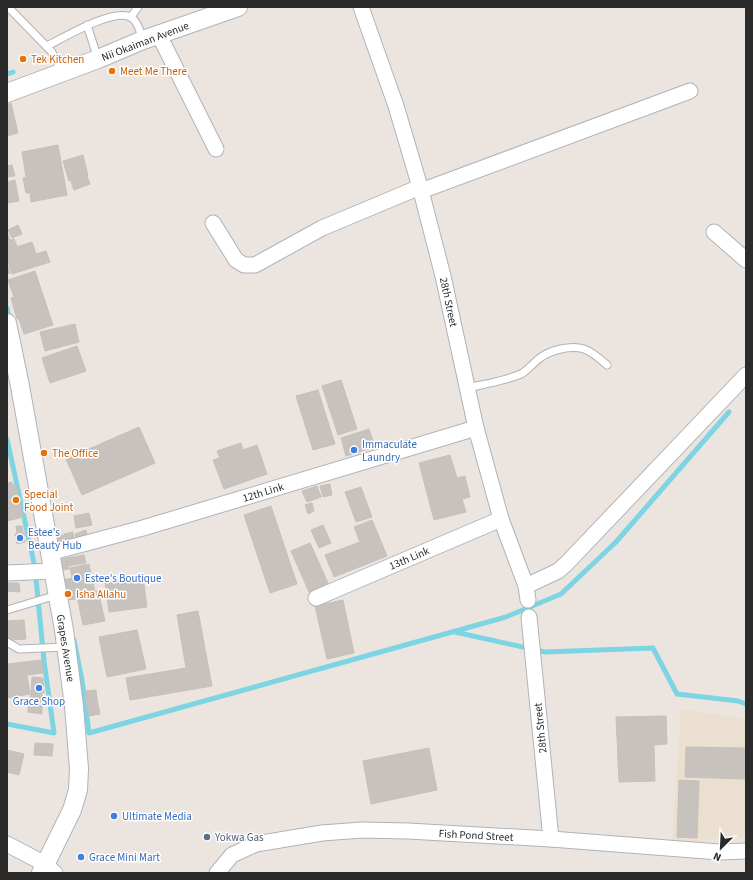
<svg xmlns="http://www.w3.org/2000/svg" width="753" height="880" font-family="'Source Sans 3',sans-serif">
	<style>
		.education { fill: #ebdfd0 }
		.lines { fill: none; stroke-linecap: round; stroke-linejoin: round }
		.stream { stroke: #7dd4e3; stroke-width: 5 }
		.building { fill: #c7c2be; stroke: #c7c0b9 }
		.service-casing { stroke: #afb3ba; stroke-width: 9 }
		.minor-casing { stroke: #afb3ba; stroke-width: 17 }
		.tertiary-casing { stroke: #afb3ba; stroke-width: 20 }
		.service { stroke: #fff; stroke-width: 7 }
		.minor { stroke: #fff; stroke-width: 15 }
		.tertiary { stroke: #fff; stroke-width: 18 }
		.food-dot { fill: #e8710a; stroke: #fff; stroke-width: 1.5 }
		.shop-dot { fill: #3f7fe0; stroke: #fff; stroke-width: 1.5 }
		.service-dot { fill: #5c6f8a; stroke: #fff; stroke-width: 1.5 }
		.labels { text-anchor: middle; stroke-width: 3; stroke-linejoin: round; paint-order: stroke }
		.street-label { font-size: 11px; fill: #2b2b2b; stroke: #fff }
		.food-label { font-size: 11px; fill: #c56008; stroke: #fff; text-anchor: start }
		.shop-label { font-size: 11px; fill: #366cbe; stroke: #fff; text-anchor: start }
		.service-label { font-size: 11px; fill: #4e5e75; stroke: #fff; text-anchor: start }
	</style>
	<rect width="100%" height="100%" fill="#ece5df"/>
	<!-- education -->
	<polygon class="education" points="681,709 746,719 746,837 672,843"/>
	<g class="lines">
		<!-- stream -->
		<g class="stream">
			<polyline points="7,74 13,72"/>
			<polyline points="7,308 9,320"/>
			<polyline points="7,439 35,568 44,661 54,733 7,724"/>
			<polyline points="455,632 545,652 653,648 677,694 738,701 746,704"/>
			<polyline points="74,640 82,680 89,733 506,617 561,594 616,542 729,412"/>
		</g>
	</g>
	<!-- building -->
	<g class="building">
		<polygon points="11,103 18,133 7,136 7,105"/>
		<polygon points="58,145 67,195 31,202 30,193 26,193 23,178 26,177 22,152"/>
		<polygon points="83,155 88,176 69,181 63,161"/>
		<polygon points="12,165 15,176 7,177 7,166"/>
		<polygon points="87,176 90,184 74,190 71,182"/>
		<polygon points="15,180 19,201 7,203 7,182"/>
		<polygon points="18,225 22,234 12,238 8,230"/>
		<polygon points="7,232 10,240 14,239 17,246 7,250"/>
		<polygon points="32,242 36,254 46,251 50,262 12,274 7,258 7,250"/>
		<polygon points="7,262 10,273 7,274"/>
		<polygon points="35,271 53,325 24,334 19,319 17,319 11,298 14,297 8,280"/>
		<polygon points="75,324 79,342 45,351 40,332"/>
		<polygon points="77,346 86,371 50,383 42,358"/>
		<polygon points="341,380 357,429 338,435 322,386"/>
		<polygon points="318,390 335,444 313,450 296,396"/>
		<polygon points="139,427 155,463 82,495 66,459"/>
		<polygon points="369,429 375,447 346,456 341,438"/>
		<polygon points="241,443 243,450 257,445 267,474 224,489 213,460 220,458 217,451"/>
		<polygon points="450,455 457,478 465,476 470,497 462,499 466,512 434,520 419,463"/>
		<polygon points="12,482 13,485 16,485 23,517 7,521 7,483"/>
		<polygon points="330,484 332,495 323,497 320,486"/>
		<polygon points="317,486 321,497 307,502 302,491"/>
		<polygon points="361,487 372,517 356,522 345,492"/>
		<polygon points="312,503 314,511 308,514 305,505"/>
		<polygon points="271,506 297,584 270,593 244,515"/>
		<polygon points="89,513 92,525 76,528 74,516"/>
		<polygon points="372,520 387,556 334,577 325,555 360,542 354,527"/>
		<polygon points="323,525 331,543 319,548 311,530"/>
		<polygon points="16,526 22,526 23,532 17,533"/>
		<polygon points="86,530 88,538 77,542 75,534"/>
		<polygon points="73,532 74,540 66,542 64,534"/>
		<polygon points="24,533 25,542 17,544 15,534"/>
		<polygon points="63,535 65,542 54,544 53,537"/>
		<polygon points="310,543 328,583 309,592 291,551"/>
		<polygon points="84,555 86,563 68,566 67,558"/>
		<polygon points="66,558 69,569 62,570 59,560"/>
		<polygon points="89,564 95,592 76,596 70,568"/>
		<polygon points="143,577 147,607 109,612 105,582"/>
		<polygon points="72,578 74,587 65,588 63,580"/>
		<polygon points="7,583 19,583 20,592 7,591"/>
		<polygon points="74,588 76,599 67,600 65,589"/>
		<polygon points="98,591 105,621 83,625 77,596"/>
		<polygon points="343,600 354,653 327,659 315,606"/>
		<polygon points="198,611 212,686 130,700 126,678 186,668 177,615"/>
		<polygon points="24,620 26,639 7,640 7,621"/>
		<polygon points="137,630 146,669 107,677 99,637"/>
		<polygon points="42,660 43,673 27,675 30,694 7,698 7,664"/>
		<polygon points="32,677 43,678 44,693 31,693"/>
		<polygon points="96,690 97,699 86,700 85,691"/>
		<polygon points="31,693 42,694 42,703 30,702"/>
		<polygon points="97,699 100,714 89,716 86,700"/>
		<polygon points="28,703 42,704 42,714 28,712"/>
		<polygon points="666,716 667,744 654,745 655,781 619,782 616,717"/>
		<polygon points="35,743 53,744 52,756 34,755"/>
		<polygon points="686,747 746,748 746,779 685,777"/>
		<polygon points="429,748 437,790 371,804 363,761"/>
		<polygon points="7,750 24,754 19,775 7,772"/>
		<polygon points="679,780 699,781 697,838 677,837"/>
	</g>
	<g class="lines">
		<defs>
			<g id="service">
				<polyline points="8,7 51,51 63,72"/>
				<polyline points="131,17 138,7"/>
				<polyline points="87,25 98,59"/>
				<path d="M47 46C63 38 116 6 132 18 139 23 140 33 143 40"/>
				<path d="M467 388C485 384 504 381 521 374 528 370 533 363 540 358 550 350 571 345 584 349 593 352 600 359 607 365"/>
				<polyline points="7,610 57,595"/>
				<polyline points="7,642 19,649 66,647"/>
			</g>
			<g id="minor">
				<polyline points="361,7 396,106 420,187 443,276 476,428 501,519 526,586 528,600"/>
				<polyline points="159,35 216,149"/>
				<polyline points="421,191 690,91"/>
				<polyline points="213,223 236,260 244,265 255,265 322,228 420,187"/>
				<polyline points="714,232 746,260"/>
				<polyline points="49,553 143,528 476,428"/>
				<polyline points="7,573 52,571"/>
				<polyline points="526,586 558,571 566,564 746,375"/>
				<polyline points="316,598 501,519"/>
				<polyline points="529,617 551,839"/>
				<polyline points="7,844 45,864 55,873"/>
				<polyline points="217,873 232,855 256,844 322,833 362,830 408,831 551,839 719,852 746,851"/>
			</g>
			<g id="tertiary">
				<polyline points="7,93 98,59 143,40 238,7"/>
				<polyline points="7,323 20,386 64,630 74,706 79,769 78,790 72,810 41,873"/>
			</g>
		</defs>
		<!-- service casing -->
		<use href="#service" class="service-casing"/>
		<!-- minor casing -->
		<use href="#minor" class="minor-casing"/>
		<!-- tertiary casing -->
		<use href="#tertiary" class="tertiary-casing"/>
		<!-- service -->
		<use href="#service" class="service"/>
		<!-- minor -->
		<use href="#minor" class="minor"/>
		<!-- tertiary -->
		<use href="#tertiary" class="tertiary"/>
	</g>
	<!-- markers -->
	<g class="food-dot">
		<circle cx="23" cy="59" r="4"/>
		<circle cx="112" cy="71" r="4"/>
		<circle cx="44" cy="453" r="4"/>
		<circle cx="16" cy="500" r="4"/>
		<circle cx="68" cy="594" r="4"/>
	</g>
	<g class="shop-dot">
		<circle cx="354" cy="450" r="4"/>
		<circle cx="20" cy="538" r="4"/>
		<circle cx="77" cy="578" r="4"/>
		<circle cx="39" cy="688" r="4"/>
		<circle cx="114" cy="816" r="4"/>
		<circle cx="81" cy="857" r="4"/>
	</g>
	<circle class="service-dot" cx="207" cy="837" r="4"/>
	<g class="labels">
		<!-- street labels -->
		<g class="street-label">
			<text transform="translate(145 41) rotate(-21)" y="4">Nii Okaiman Avenue</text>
			<text transform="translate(449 302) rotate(78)" y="4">28th Street</text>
			<text transform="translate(263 492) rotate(-17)" y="4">12th Link</text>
			<text transform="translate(409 558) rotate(-23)" y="4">13th Link</text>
			<text transform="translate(66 648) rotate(81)" y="4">Grapes Avenue</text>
			<text transform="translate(540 728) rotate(-96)" y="4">28th Street</text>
			<text transform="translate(476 835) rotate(3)" y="4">Fish Pond Street</text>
		</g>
		<!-- food labels -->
		<g class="food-label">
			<text x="31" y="63">Tek Kitchen</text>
			<text x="120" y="75">Meet Me There</text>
			<text x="52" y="457">The Office</text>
			<text x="24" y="498">Special<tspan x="24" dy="13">Food Joint</tspan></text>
			<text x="76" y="598">Isha Allahu</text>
		</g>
		<!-- shop labels -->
		<g class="shop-label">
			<text x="362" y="448">Immaculate<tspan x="362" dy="13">Laundry</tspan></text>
			<text x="28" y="536">Estee's<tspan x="28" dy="13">Beauty Hub</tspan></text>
			<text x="85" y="582">Estee's Boutique</text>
			<text x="39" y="705" text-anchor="middle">Grace Shop</text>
			<text x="122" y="820">Ultimate Media</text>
			<text x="89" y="861">Grace Mini Mart</text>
		</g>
		<!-- service labels -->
		<g class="service-label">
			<text x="215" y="841">Yokwa Gas</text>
		</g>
	</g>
	<!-- border -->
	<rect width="753" height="880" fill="none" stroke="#2b2b2b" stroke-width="16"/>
	<!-- north arrow -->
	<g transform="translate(721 848) rotate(204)" stroke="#ffffff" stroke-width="3" paint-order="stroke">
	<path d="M0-3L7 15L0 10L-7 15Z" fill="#2b2b2b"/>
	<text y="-6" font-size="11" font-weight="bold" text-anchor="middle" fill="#2b2b2b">N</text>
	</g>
</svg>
